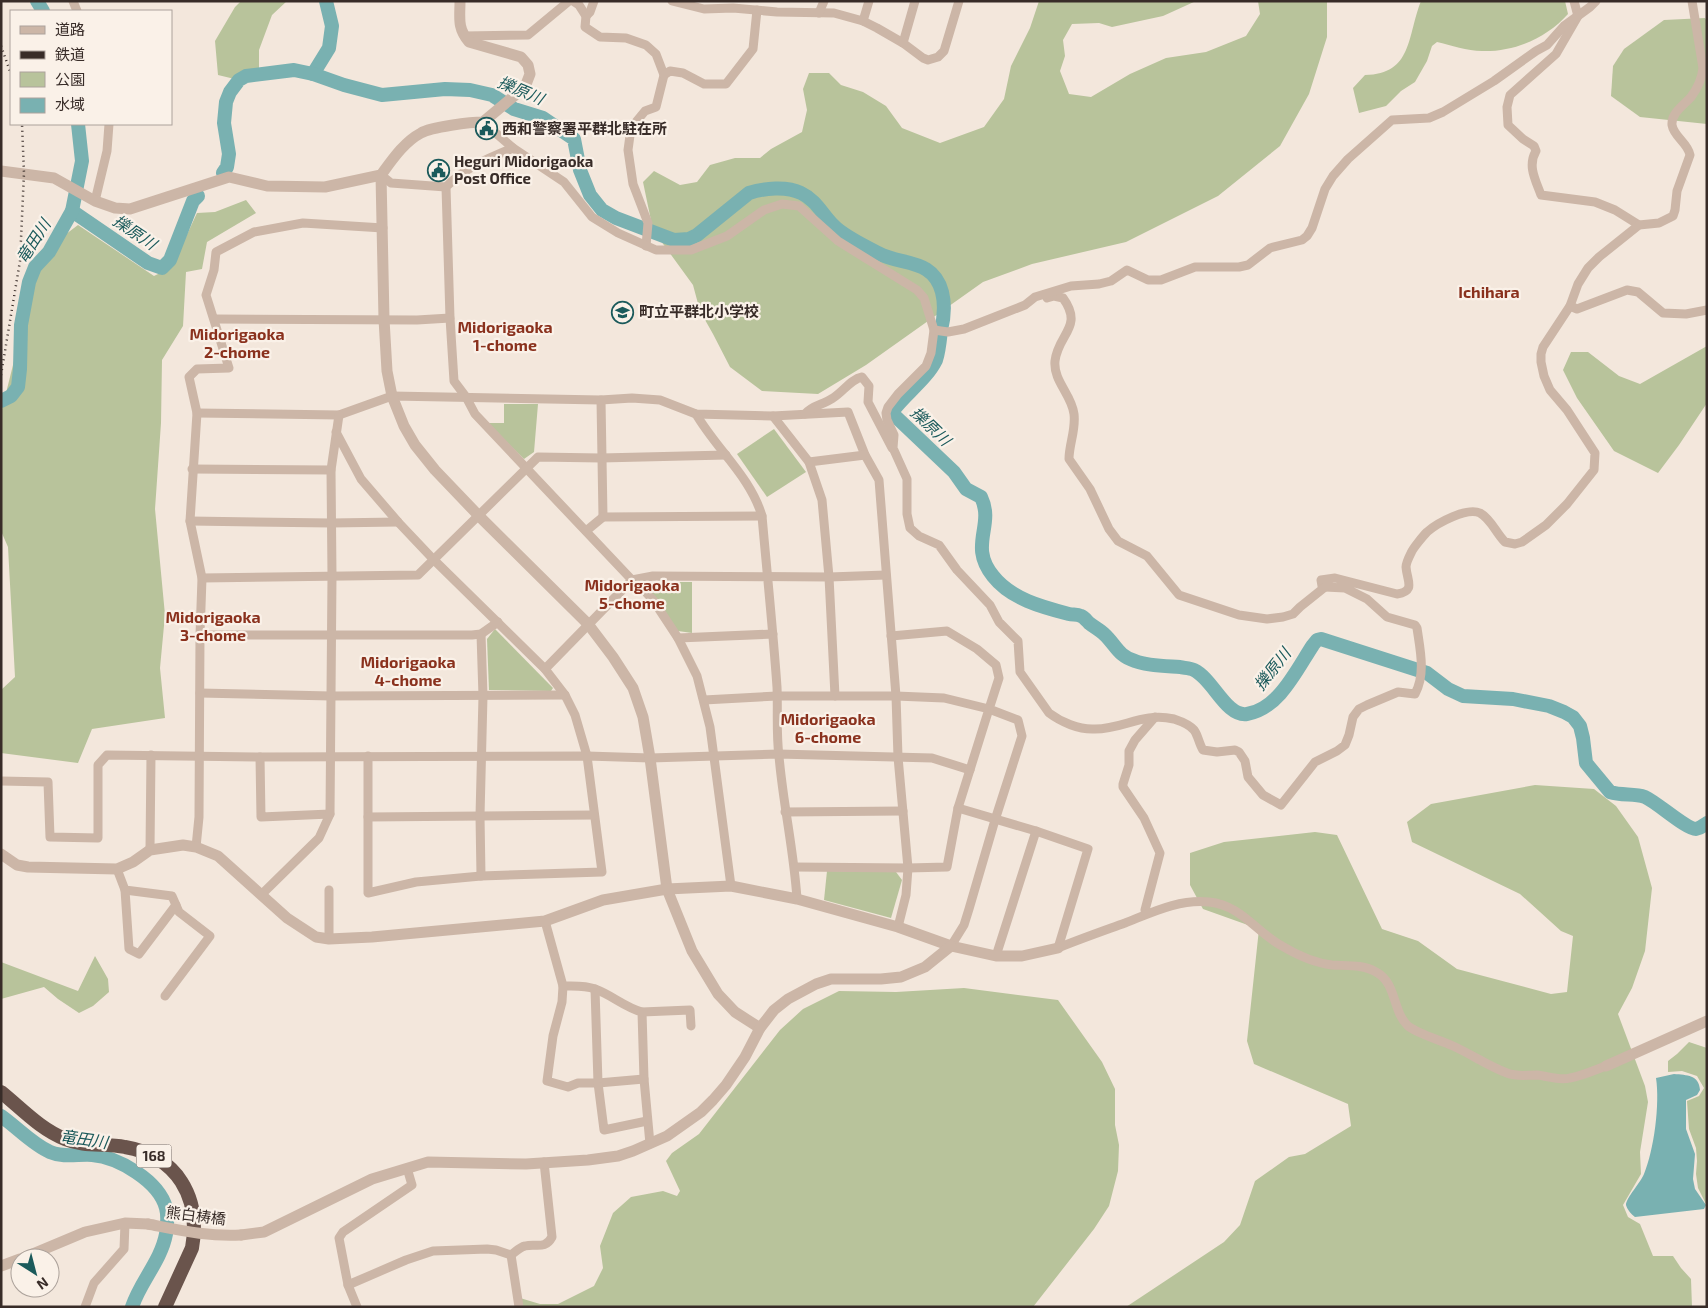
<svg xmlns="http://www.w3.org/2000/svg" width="1708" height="1308" font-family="'Exo 2','Noto Sans JP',sans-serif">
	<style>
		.green { fill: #b8c39b }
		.water { fill: #79b1b1 }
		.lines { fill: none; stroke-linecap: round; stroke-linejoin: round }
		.river { stroke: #79b1b1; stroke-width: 14 }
		.minor { stroke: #ccb6a7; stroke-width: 9 }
		.tertiary { stroke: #ccb6a7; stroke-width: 11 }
		.trunk { stroke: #6a544c; stroke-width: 14 }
		.rail { stroke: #382c28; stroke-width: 2.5; stroke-dasharray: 1 4; stroke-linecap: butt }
		.tertiary-bridge { stroke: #ccb6a7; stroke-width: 11 }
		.labels { text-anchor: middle; stroke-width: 4.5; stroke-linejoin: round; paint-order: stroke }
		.shield { fill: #faf1e8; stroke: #726762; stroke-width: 1 }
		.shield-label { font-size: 14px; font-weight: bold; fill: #382c28 }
		.poi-label { font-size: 15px; font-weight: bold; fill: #382c28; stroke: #faf1e8; text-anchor: start }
		.street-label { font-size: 15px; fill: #382c28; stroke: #faf1e8 }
		.water-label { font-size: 16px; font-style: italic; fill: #1b5a5b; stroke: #faf1e8 }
		.neighbourhood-label { font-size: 16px; font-weight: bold; fill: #8a311d; stroke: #faf1e8 }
	</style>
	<rect width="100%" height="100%" fill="#f3e7dc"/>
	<!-- green -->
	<g class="green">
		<polygon points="241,1 287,1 272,15 259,50 259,79 247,82 218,75 215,41 235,7"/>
		<polygon points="1039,1 1196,1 1163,16 1112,27 1099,23 1072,24 1063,40 1065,56 1060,71 1069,94 1091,97 1130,74 1166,58 1206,52 1246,36 1260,14 1258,1 1327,1 1327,37 1309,94 1280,146 1218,196 1126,242 1032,264 983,282 866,365 818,394 762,391 730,367 713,334 700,311 693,285 653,230 643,182 654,171 680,185 697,182 710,165 735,158 760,158 771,149 802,132 807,110 803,89 809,73 829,73 841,85 863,92 886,106 902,128 940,143 984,127 1004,99 1011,66 1030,28"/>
		<path d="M1421 1H1565L1568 14C1547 38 1514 52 1482 51 1467 51 1451 45 1437 42L1432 46 1427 61 1415 82 1401 91 1386 106 1359 113 1353 88 1365 75C1413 74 1407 36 1421 1Z"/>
		<polygon points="1705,18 1707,21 1707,124 1640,117 1611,96 1613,66 1624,49 1664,20"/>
		<polygon points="246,200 256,213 207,242 202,269 186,272 183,326 162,360 161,423 155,509 165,615 160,668 165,718 92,729 78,763 1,753 1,690 15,677 8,547 1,531 1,413 41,253 78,225 154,276 172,267 197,213 215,212"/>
		<polygon points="1707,346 1707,403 1679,445 1658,473 1614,451 1577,398 1563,370 1571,352 1588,352 1619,376 1640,384"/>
		<polygon points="504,404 538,404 534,452 524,459 487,423 504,423"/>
		<polygon points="774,429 806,472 767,497 737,454"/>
		<polygon points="644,582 692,582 692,633 678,631"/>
		<polygon points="495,629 553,688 551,691 489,690 487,639"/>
		<polygon points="1535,785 1594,789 1616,806 1638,837 1652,888 1645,951 1632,988 1618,1014 1645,1086 1648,1102 1640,1152 1641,1174 1623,1205 1628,1217 1640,1224 1653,1256 1673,1256 1681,1268 1691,1279 1692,1307 1126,1307 1224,1242 1240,1225 1255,1181 1289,1157 1305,1154 1351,1126 1348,1104 1254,1064 1247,1041 1259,929 1203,909 1190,885 1190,853 1224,842 1315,832 1337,835 1382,929 1418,941 1457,969 1551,994 1567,992 1573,936 1561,931 1520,894 1412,842 1407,822 1431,804"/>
		<polygon points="827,871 896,872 902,880 891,918 824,900"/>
		<polygon points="95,956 108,979 109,992 93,1006 79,1013 58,999 44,987 1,999 1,962 78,991"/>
		<polygon points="964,988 1058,1000 1102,1062 1115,1089 1115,1125 1119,1145 1118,1171 1109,1206 1094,1229 1033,1307 523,1307 520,1298 540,1304 558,1304 594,1286 603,1268 600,1246 613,1213 631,1197 663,1191 677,1196 680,1191 666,1161 672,1153 699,1134 780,1030 803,1009 839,991 896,992"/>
		<polygon points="1689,1042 1707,1048 1707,1206 1698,1188 1696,1174 1697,1161 1696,1148 1689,1129 1687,1101 1699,1096 1704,1088 1697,1076 1682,1071 1668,1072 1668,1061 1677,1054"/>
	</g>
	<!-- water -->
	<path class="water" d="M1674 1074C1687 1075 1699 1075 1700 1090L1697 1095 1686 1100V1129L1695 1154 1693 1179 1695 1189 1706 1205 1704 1209 1635 1217C1631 1214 1627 1209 1626 1205 1626 1198 1641 1182 1644 1174 1654 1150 1660 1104 1656 1078Z"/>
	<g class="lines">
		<!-- river -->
		<g class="river">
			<polyline points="37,1 43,11"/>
			<polyline points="313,74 329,48 332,26 326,1"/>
			<path d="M223 173 227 167 229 154 224 123 226 102 230 92 239 80 246 76 294 70 313 74 344 85 382 95 445 89 470 90 492 95 514 109 543 118 574 139 580 170 590 195 602 210 616 218 674 240 689 239 697 235 749 193C764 188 787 186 801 193 816 200 822 214 833 225 841 234 866 247 878 253 902 266 933 258 942 292 945 304 944 318 941 330 940 339 939 351 936 360 926 380 905 394 892 412L894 415 954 472 966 489 981 497C995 526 968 545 993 576 1011 599 1042 607 1069 614 1073 615 1077 614 1081 616 1084 617 1087 621 1089 623 1094 627 1100 630 1104 634 1116 645 1118 656 1135 661 1148 666 1165 666 1180 667 1184 668 1190 668 1194 670 1213 679 1226 717 1247 714 1279 709 1297 669 1313 645L1317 640 1321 639 1427 673 1448 689 1463 696 1513 699 1549 706 1564 712 1573 717 1580 726 1583 738 1586 763 1610 792C1622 796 1634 793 1645 797 1658 803 1686 829 1696 829 1701 828 1704 825 1707 823"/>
			<polyline points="72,211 148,263 162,268 170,260 193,201 198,196"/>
			<polyline points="1,401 11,396 18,387 20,369 21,325 29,282 35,267 49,252 72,211 82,161 78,124"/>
			<path d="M1 1116C18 1128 32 1144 50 1152 64 1158 78 1154 92 1155 118 1157 159 1181 166 1208 168 1215 167 1227 166 1234 161 1261 140 1282 132 1307"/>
		</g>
		<!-- minor -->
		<g class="minor">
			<polyline points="73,1 77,11"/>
			<polyline points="573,1 579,5 586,16 585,27 600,37 626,38 646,45 656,54 664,75 656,107 645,111 631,128 628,150 633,184 648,223 646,246"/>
			<polyline points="672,1 704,9 733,8 777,12 834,13 863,21 877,28 903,43 923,58 928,60 938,57 944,51 959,1"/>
			<path d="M1574 1 1578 16 1556 54 1510 95 1507 107 1508 125 1523 139 1534 146 1536 151C1527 166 1536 181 1541 195L1595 202 1615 210 1639 225"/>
			<polyline points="819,13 824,1"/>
			<polyline points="586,16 590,12 594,1"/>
			<polyline points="863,21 869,1"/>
			<polyline points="464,36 528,35 569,1"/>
			<polyline points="903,43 915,1"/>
			<polyline points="664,75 670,71 683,73 704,84 726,84 753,49 757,10"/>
			<path d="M483 122 513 148 564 182 592 217 618 233 656 250H691L727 236 764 210 782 204 799 206 838 241 917 290 924 298 934 330 931 353 926 366 898 394 888 407 886 413 887 420 894 435 893 448 907 479V514L910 528 919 536 939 545 957 570 990 605 999 622 1018 641 1020 672 1049 713C1061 722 1079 730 1095 729 1124 729 1142 712 1174 719 1180 721 1189 724 1194 730 1198 735 1199 744 1203 750L1217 752 1235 750 1239 752 1245 761 1248 777 1263 795 1281 805 1315 762 1337 751 1345 745 1349 735 1353 717 1359 709 1367 705 1398 692 1415 694C1426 674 1420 649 1417 628L1415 625 1387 617 1367 599 1345 588 1325 587 1322 586 1321 580 1335 578 1397 594C1416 591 1407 581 1406 567 1406 563 1409 557 1411 553 1413 548 1424 535 1427 532 1437 523 1467 507 1480 513 1491 519 1496 533 1505 542L1515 544 1522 542 1546 525 1567 504 1594 470 1595 453 1567 410 1550 390 1544 376 1541 362V354L1543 347 1570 306 1578 284 1588 268 1599 257 1639 225 1659 223 1673 216 1675 210 1677 191 1690 155C1688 143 1674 137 1672 125 1671 113 1684 105 1691 97 1697 89 1702 78 1703 68L1692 1"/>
			<path d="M513 148C489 158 464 168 446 187L450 318 454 381 466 397 475 414 632 580 640 586 653 600 678 638 697 676 710 727 731 886"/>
			<polyline points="381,175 391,183 446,187"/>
			<polyline points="95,201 107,151 109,124"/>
			<path d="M1047 298 1054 296 1063 298C1084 327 1058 334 1055 361 1053 381 1072 395 1074 414 1076 430 1069 444 1069 459L1090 489 1109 529 1118 541 1147 556 1179 595 1239 615 1267 619 1283 617 1293 614 1300 607 1325 587"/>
			<polyline points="1570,306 1577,309 1627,290 1638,292 1663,313 1686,314 1707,310"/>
			<polyline points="215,319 417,320 450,318"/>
			<polyline points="934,330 948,332 964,329 1025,305 1035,297 1071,286 1099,284 1111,281 1127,270 1148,280 1161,280 1195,267 1239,267 1248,265 1270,248 1302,240 1307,236 1312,228 1325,189 1333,176 1348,159 1392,120 1429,118 1443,112 1494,81 1536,51 1547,45 1564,26 1590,7 1596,1"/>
			<polyline points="601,400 603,517"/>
			<polyline points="197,413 339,415 392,396 601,400 632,398 660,400 696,414 773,416 848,412 865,455 879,480 896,696 898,757 908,868 906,895 898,927"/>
			<path d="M696 414C717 450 750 476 762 516 767 573 773 630 777 687 778 710 776 733 779 756 783 804 794 851 797 899"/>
			<path d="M805 414C812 405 823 405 833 398 843 392 851 379 862 377L869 386 868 402 892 448"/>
			<polyline points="773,416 809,462 822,500 829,577 835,696"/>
			<polyline points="336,432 361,479 398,522 433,559 545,669 565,695 575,715 587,756 602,872 481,876 416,882 368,893 368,756"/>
			<polyline points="809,462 865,455"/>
			<polyline points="192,469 331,470"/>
			<polyline points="190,521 331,523 398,522"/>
			<polyline points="586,531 603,517 762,516"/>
			<polyline points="202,578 418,575 538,457 601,458 726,455"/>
			<polyline points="200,635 472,635 481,634 498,622"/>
			<polyline points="891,636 947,631 977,649 996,665 999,678 989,709 1018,720 1022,736 995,820 969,909 964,925 951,946"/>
			<polyline points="678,638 773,634"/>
			<polyline points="545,669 632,580 653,576 829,577 886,575"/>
			<polyline points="200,693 331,696 565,695"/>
			<polyline points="704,700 777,696 896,696 944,698 989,709 958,808 947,867 908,868 795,867"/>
			<polyline points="260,757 261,817 330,814"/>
			<polyline points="1,781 48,782 50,837 98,838 98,765 107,755 260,757 587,756 650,758 778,754 932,758 970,770"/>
			<polyline points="958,808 1036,831 1088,849 1058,948"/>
			<polyline points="785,812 903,811"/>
			<polyline points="368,817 594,815"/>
			<polyline points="196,847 199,817 200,635 202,578 190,521 197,413 189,377 197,369 229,368 206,295 214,270 216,252 254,232 303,223 383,228"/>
			<polyline points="150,850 151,755"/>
			<polyline points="117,869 125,890 172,896 179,912 210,936 165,996"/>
			<polyline points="481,876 480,816 483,696 481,634"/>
			<polyline points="125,890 129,949 139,954 176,905"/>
			<polyline points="329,890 329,939"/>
			<polyline points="261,895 319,838 330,814 332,576 331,470 339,415"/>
			<polyline points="1146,913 1145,910 1160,853 1144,818 1123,787 1123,784 1129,765 1129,751 1135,740 1155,717"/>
			<path d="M545 921 563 986C573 986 585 985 595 989 612 995 624 1007 642 1012L644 1079 650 1144"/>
			<path d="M1058 948C1080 939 1103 931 1125 923 1153 912 1179 899 1209 902 1241 905 1256 932 1282 946 1297 955 1315 963 1332 965 1346 966 1363 964 1376 972 1397 983 1392 1011 1408 1026 1418 1034 1440 1040 1453 1046 1471 1054 1488 1066 1507 1073 1517 1077 1526 1075 1537 1075 1548 1076 1559 1081 1570 1078 1582 1076 1595 1070 1606 1066"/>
			<polyline points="996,956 1036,831"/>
			<polyline points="563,986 562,1002 553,1036 547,1081 568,1087 578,1083 598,1083 644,1079"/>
			<polyline points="595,989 598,1083 604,1130 647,1121"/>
			<polyline points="642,1012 690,1010 691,1026"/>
			<path d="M511 1255C515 1252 520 1247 525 1246 536 1243 545 1250 552 1237L544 1162"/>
			<polyline points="348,1285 406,1260 433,1251 487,1249 496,1250 511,1255 519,1307"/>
			<polyline points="85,1307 94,1283 124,1249 125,1223"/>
			<polyline points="357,1307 348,1285 339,1238 343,1232 412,1185 407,1168"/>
		</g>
		<!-- tertiary -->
		<g class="tertiary">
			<path d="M1 171 54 178 95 201 115 208 130 209 229 177 267 186 325 187 381 175C392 160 404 142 421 133 431 127 471 122 483 122L525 87 530 74 528 65 521 57 469 42C457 28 460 18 460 1"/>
			<polyline points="381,175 384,319 387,371 392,396 404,426 415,445 435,470 479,516 588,624 613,657 633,688 643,717 650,758 667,889 692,951 718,994 735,1012 760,1028"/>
			<polyline points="1,854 17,865 28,867 117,869 133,862 150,850 183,845 196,847 218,856 287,918 316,937 329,939 372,937 545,921 603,900 667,889 731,886 797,899 898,927 951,946 996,956 1022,956 1058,948"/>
			<polyline points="1606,1066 1707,1021"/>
			<polyline points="241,1235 264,1232 372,1179 428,1162 526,1164 588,1160 618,1156 633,1151 667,1136 701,1112 713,1100 726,1085 745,1057 760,1028 774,1010 788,999 816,984 831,979 881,979 901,977 925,967 951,946"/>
			<polyline points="23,1258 85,1232 125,1223 148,1224"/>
			<polyline points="1,1266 20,1259"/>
		</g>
		<!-- trunk -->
		<path class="trunk" d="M1 1092C22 1109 40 1129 65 1139 84 1147 105 1143 125 1147 177 1156 201 1197 192 1248L165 1307"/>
		<!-- rail -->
		<g class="rail">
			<polyline points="1,46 11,74"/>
			<polyline points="1,375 20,261 24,173 22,124"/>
		</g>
		<!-- tertiary-bridge -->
		<path class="tertiary-bridge" d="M148 1224C179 1230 209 1237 241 1235"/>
	</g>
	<!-- icons -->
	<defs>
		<symbol id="civic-ring" viewBox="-11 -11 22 22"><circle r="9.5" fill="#faf1e8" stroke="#1b5a5b" stroke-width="1.5"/><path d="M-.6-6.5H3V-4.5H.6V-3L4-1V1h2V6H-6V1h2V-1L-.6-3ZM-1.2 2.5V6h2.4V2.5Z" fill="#1b5a5b"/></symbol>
		<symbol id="school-ring" viewBox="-11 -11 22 22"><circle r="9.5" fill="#faf1e8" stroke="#1b5a5b" stroke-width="1.5"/><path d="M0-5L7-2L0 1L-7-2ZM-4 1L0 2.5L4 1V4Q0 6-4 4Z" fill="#1b5a5b"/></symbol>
	</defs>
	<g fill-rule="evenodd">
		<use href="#civic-ring" x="474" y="116" width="25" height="25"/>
		<use href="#civic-ring" x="426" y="158" width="25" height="25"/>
		<use href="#school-ring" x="610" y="300" width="25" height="25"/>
	</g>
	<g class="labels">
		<!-- shield labels -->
		<rect class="shield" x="136.5" y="1144.5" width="35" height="23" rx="4"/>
		<g class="shield-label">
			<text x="154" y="1161">168</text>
		</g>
		<!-- poi labels -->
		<g class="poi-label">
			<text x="502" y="134">西和警察署平群北駐在所</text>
			<text x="454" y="167">Heguri Midorigaoka<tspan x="454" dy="17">Post Office</tspan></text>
			<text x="639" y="317">町立平群北小学校</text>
		</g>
		<!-- street labels -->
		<g class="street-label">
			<text transform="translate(196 1216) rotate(7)" y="5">熊白梼橋</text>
		</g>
		<!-- water labels -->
		<g class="water-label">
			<text transform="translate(521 90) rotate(23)" y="6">擽原川</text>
			<text transform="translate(135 232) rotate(34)" y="6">擽原川</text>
			<text transform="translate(33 241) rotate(-57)" y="6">竜田川</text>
			<text transform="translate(931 426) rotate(44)" y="6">擽原川</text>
			<text transform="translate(1272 669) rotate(-52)" y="6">擽原川</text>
			<text transform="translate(84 1139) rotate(8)" y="6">竜田川</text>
		</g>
		<!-- neighbourhood labels -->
		<g class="neighbourhood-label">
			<text x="1489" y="298">Ichihara</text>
			<text x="505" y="333">Midorigaoka<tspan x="505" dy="18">1-chome</tspan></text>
			<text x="237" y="340">Midorigaoka<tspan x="237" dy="18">2-chome</tspan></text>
			<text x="632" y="591">Midorigaoka<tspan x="632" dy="18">5-chome</tspan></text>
			<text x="213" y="623">Midorigaoka<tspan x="213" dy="18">3-chome</tspan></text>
			<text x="408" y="668">Midorigaoka<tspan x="408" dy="18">4-chome</tspan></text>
			<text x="828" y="725">Midorigaoka<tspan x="828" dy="18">6-chome</tspan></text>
		</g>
	</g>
	<!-- border -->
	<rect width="1708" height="1308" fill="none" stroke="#382c28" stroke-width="5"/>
	<!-- legend -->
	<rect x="10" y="10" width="162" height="115" fill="#faf1e8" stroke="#aca29b"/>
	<rect x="20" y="26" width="25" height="8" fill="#ccb6a7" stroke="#aca29b"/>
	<text x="55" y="35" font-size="15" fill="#382c28">道路</text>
	<rect x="20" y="51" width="25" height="8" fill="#382c28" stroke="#aca29b"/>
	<text x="55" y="60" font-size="15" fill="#382c28">鉄道</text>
	<rect x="20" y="72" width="25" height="15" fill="#b8c39b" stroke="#aca29b"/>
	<text x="55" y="85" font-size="15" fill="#382c28">公園</text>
	<rect x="20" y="98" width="25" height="15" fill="#79b1b1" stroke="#aca29b"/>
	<text x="55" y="110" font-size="15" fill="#382c28">水域</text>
	<!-- north arrow -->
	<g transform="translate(35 1273) rotate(144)"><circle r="24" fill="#faf1e8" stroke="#aca29b"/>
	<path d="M0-4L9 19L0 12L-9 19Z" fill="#1b5a5b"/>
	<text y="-8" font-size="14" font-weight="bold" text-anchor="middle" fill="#382c28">N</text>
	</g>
</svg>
